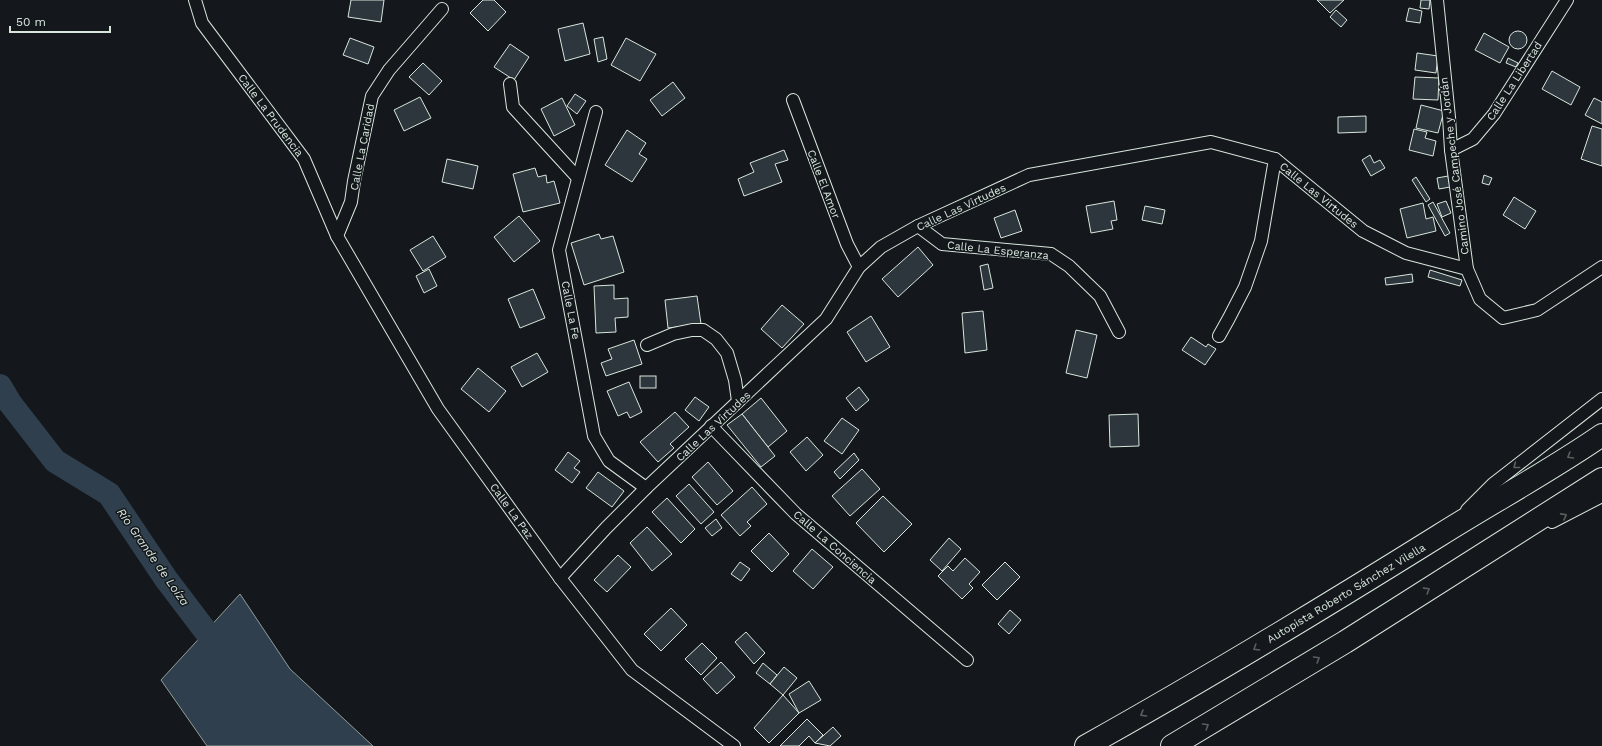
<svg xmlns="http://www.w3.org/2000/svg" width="1602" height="746" font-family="'Work Sans',sans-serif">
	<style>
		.water { fill: #2f3f4d; stroke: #939e99 }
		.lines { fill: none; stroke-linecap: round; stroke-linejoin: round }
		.river { stroke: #2f3f4d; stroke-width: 24 }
		.building { fill: #2c363c; stroke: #d8e6dc }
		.street-casing { stroke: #d8e6dc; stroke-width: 14 }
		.highway-casing { stroke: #d8e6dc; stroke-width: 24 }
		.street { stroke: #14181c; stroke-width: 12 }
		.highway { stroke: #14181c; stroke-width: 22 }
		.oneway { stroke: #59605f }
		.labels { text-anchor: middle; stroke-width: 3; stroke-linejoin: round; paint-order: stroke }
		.street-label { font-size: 11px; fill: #d8e6dc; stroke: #14181c }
		.water-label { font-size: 12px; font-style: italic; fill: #d8e6dc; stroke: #14181c }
	</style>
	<rect width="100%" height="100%" fill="#14181c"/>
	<!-- water -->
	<polygon class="water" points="240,594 290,669 373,746 207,746 161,680"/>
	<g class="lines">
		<!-- river -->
		<polyline class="river" points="0,386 10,403 55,461 109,494 166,579 226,658"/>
	</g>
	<!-- building -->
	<g class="building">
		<polygon points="351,0 384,0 381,22 348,17"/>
		<polygon points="483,0 494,0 506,12 488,31 470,13"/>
		<polygon points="1317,0 1344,0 1330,13"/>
		<polygon points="1421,0 1430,0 1429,9 1420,8"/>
		<polygon points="1409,8 1422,11 1420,23 1406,21"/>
		<polygon points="1336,10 1347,20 1341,27 1330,17"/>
		<polygon points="583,23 590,54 565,61 558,29"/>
		<circle cx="1518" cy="40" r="9"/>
		<polygon points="1484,33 1509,47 1500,63 1475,50"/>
		<polygon points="603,37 607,59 598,62 594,39"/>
		<polygon points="350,38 374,47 368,64 343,55"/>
		<polygon points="626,38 656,54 640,81 611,65"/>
		<polygon points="510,44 529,57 514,80 494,67"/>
		<polygon points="1417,53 1438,56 1436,73 1415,70"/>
		<polygon points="1508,58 1518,63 1516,67 1506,63"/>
		<polygon points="423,63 442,81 429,95 409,77"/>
		<polygon points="1552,71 1580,87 1571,105 1542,89"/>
		<polygon points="1415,77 1439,78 1438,100 1413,99"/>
		<polygon points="673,82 685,98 662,116 650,100"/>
		<polygon points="575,94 586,101 577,114 567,106"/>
		<polygon points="420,97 431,118 404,131 394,110"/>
		<polygon points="562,98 575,125 554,136 541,109"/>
		<polygon points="1594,98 1602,102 1602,124 1585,115"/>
		<polygon points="1421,105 1444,111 1438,133 1416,128"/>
		<polygon points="1366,116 1366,132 1338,133 1338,117"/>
		<polygon points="1592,126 1602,129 1602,166 1581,159"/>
		<polygon points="1414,129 1427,132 1425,138 1436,141 1433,156 1409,150"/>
		<polygon points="627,130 646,143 639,154 647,159 632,182 605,165"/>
		<polygon points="784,150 788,160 775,164 782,182 744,196 738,179 754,172 750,163"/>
		<polygon points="1370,155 1374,163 1380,160 1385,168 1371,176 1362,160"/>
		<polygon points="447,159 478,166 473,189 442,182"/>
		<polygon points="535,168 538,177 546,175 547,183 554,181 560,203 523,212 513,174"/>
		<polygon points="1484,175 1492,178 1489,185 1482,183"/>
		<polygon points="1448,176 1450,187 1439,189 1437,178"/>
		<polygon points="1416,177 1430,199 1426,202 1412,180"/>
		<polygon points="1514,197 1536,211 1525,229 1503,215"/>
		<polygon points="1114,201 1117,220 1111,221 1113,229 1091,233 1086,206"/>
		<polygon points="1446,201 1451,213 1442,217 1437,204"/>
		<polygon points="1433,202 1450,233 1445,236 1428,205"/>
		<polygon points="1423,203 1426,219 1433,217 1436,231 1407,238 1400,209"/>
		<polygon points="1145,206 1165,210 1162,224 1142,220"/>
		<polygon points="1015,210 1022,231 1001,238 994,218"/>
		<polygon points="519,216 540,241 514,262 494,237"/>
		<polygon points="599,234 601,239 613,236 624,272 584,285 571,243"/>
		<polygon points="433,236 446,257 423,271 410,250"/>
		<polygon points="918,247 933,265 898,297 882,279"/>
		<polygon points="988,264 993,288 984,290 980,266"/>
		<polygon points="429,269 437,286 424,293 416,276"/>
		<polygon points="1430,270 1462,280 1460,286 1428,277"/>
		<polygon points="1412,274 1413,282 1386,285 1385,278"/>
		<polygon points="614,285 614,299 628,298 628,317 615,318 616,332 596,333 594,286"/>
		<polygon points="533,289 545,318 520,328 508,299"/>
		<polygon points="697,296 701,324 668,328 665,300"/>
		<polygon points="782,305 804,324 782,348 761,329"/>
		<polygon points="983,311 987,350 965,353 962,313"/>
		<polygon points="871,316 890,347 866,362 847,332"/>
		<polygon points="1076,330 1097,335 1087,378 1066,373"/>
		<polygon points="1191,337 1206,347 1208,344 1216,349 1205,365 1182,350"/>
		<polygon points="634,340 642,364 606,376 601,363 612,359 608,349"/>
		<polygon points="537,353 548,372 522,387 511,367"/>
		<polygon points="478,368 506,391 489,412 461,389"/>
		<rect x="640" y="376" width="16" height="12"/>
		<polygon points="629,382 642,412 630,418 627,412 618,416 607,391"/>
		<polygon points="859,387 869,400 856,411 846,398"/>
		<polygon points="695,397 709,407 699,421 685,410"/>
		<polygon points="761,398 787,431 768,447 742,414"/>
		<polygon points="675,412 689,427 670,444 674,448 658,462 640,442"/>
		<polygon points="742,414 775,456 761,467 727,425"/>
		<polygon points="1138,414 1139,446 1110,447 1109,415"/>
		<polygon points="842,418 859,430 842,454 824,441"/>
		<polygon points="807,437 823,455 806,471 790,452"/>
		<polygon points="568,452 580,461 574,468 580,472 572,483 555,470"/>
		<polygon points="854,453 859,460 840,479 834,472"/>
		<polygon points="708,462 733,491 717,505 692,477"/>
		<polygon points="862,469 880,489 850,516 832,496"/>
		<polygon points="598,472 624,491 612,507 586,488"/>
		<polygon points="689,484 714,512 701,524 676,496"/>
		<polygon points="752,487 767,504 747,522 751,526 740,536 721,515"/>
		<polygon points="883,496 912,524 884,552 856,523"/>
		<polygon points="667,498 695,529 681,543 652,512"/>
		<polygon points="716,519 722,528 712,536 705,528"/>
		<polygon points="647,527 672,554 652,571 630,543"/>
		<polygon points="769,533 789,554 772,572 751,551"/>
		<polygon points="949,538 961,549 942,571 930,560"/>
		<polygon points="812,549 833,567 813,589 793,571"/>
		<polygon points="618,555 631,567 607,592 594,580"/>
		<polygon points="965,558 980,572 969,584 973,588 962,599 938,576 948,566 953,571"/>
		<polygon points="740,562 750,569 741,581 731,574"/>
		<polygon points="1005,562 1020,577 997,600 982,585"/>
		<polygon points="671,608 687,625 661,651 644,634"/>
		<polygon points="1010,610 1021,620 1009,634 998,624"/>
		<polygon points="746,632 765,653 754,664 735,642"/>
		<polygon points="702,643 717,658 701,675 685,659"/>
		<polygon points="721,662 735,677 717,694 703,679"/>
		<polygon points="763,663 777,675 770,684 756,673"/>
		<polygon points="784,667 797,678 783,695 770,684"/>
		<polygon points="809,681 821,700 799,713 789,694"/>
		<polygon points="783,695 799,713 769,743 754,728"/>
		<polygon points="807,719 823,735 815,743 809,736 799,746 780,746"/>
		<polygon points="833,727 841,736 830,746 815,743"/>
	</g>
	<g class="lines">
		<defs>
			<g id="street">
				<polyline points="195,0 202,23 304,159 337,236 438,409 560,578 632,670 734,746"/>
				<polyline points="1437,0 1449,117 1451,150 1467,269 1480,299 1503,318 1537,310 1602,267"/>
				<polyline points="510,84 513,107 578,178"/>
				<polyline points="793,100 847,244 859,267"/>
				<polyline points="596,112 559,250 594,436 609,461 646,488"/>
				<polyline points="1451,150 1473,139 1494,114 1567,0"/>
				<polyline points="918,226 942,244 1051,254 1069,266 1100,296 1119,332"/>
				<polyline points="337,236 351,202 354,181 372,96 389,70 442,9"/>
				<polyline points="1219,336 1229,318 1245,287 1261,241 1275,159"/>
				<polyline points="647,345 673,334 692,330 703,330 716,339 727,353 735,380 738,401"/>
				<polyline points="711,426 796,514 967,660"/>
				<polyline points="1467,510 1493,484 1602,399"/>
				<polyline points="1552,522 1602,496"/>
				<polyline points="560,578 606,528 646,488 826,319 859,267 881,247 918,226 1029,175 1211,142 1275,159 1363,231 1406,253 1467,269"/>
			</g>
			<g id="highway">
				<path d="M1086 746C1206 679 1323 608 1440 535 1494 501 1550 471 1602 435"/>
				<polyline points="1172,746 1345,642 1602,479"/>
			</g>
		</defs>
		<!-- street casing -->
		<use href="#street" class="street-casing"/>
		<!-- highway casing -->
		<use href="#highway" class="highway-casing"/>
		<!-- street -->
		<use href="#street" class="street"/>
		<!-- highway -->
		<use href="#highway" class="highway"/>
	</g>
	<!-- one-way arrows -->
	<defs><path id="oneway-chevron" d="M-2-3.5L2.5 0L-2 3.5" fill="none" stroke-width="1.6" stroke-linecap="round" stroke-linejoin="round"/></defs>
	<g class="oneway">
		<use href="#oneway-chevron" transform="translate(1570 456) rotate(149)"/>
		<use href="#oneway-chevron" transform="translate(1516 466) rotate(142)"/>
		<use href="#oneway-chevron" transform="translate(1564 516) rotate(-28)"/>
		<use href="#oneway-chevron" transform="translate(1427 590) rotate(-32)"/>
		<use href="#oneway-chevron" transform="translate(1256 648) rotate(149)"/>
		<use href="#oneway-chevron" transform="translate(1317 659) rotate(-31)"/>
		<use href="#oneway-chevron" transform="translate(1143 714) rotate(150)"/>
		<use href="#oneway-chevron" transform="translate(1206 726) rotate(-31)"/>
	</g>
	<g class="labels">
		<!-- street labels -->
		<g class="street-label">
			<text transform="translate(1514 81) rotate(-57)" y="4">Calle La Libertad</text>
			<text transform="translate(271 115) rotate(53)" y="4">Calle La Prudencia</text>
			<text transform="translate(362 147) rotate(-79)" y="4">Calle La Caridad</text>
			<text transform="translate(1454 166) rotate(-97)" y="4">Camino José Campeche y Jordán</text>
			<text transform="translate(824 184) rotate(69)" y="4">Calle El Amor</text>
			<text transform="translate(1319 195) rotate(39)" y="4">Calle Las Virtudes</text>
			<text transform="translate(961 207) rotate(-25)" y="4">Calle Las Virtudes</text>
			<text transform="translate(998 250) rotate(6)" y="4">Calle La Esperanza</text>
			<text transform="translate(571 310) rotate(79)" y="4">Calle La Fe</text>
			<text transform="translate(713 426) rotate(-43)" y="4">Calle Las Virtudes</text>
			<text transform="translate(512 511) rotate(54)" y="4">Calle La Paz</text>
			<text transform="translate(835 547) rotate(41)" y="4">Calle La Conciencia</text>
			<text transform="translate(1346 593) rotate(-31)" y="4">Autopista Roberto Sánchez Vilella</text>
		</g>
		<!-- water labels -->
		<g class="water-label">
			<text transform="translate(153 557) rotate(55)" y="4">Río Grande de Loíza</text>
		</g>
	</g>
	<!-- scale -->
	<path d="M10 26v6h100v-6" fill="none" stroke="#d8e6dc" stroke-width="2"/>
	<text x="16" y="26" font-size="12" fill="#d8e6dc" stroke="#14181c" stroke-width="3" paint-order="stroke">50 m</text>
</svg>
